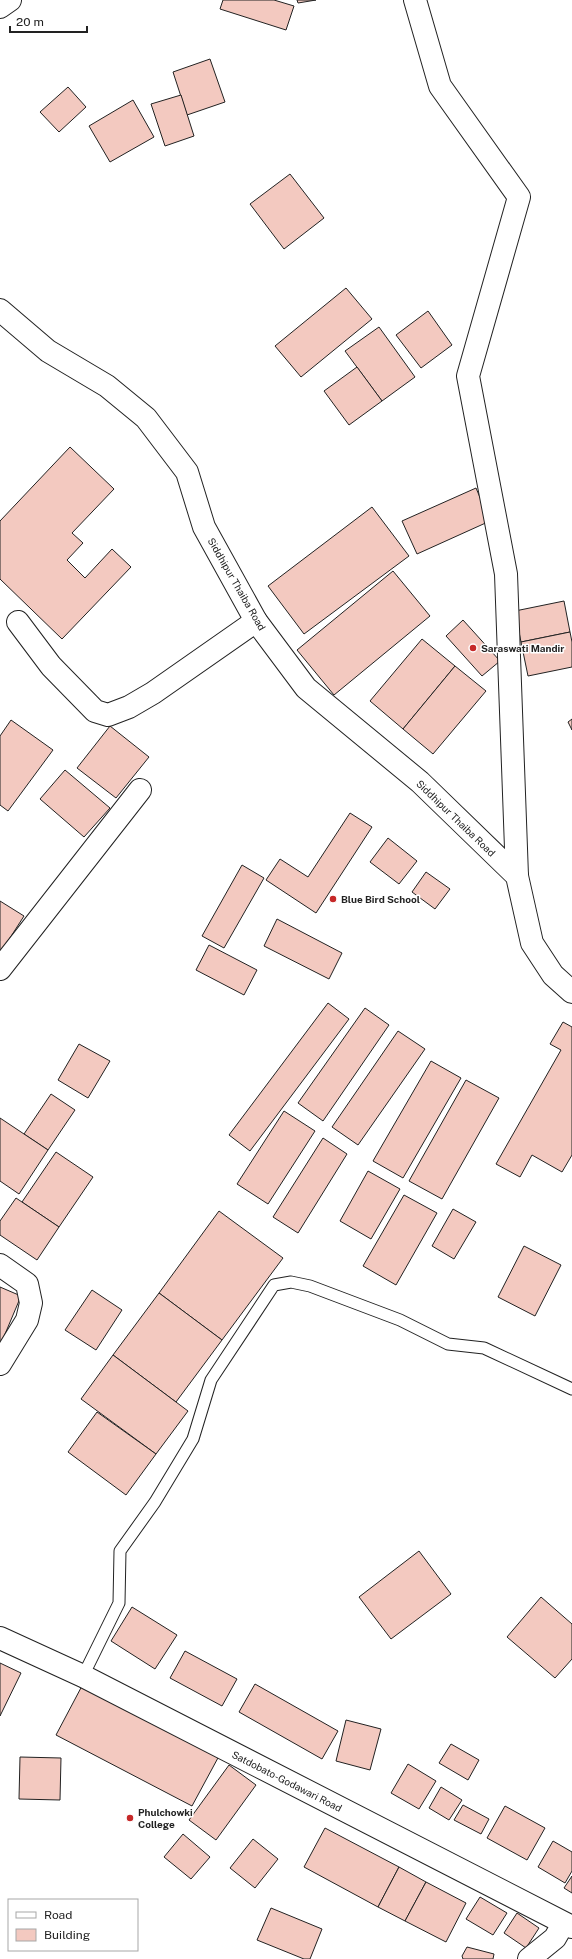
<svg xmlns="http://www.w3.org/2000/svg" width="572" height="1959" font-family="'Public Sans',sans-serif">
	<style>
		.building { fill: #f3c9c0; stroke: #222 }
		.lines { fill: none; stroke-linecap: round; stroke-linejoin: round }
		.service-casing { stroke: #222; stroke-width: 13 }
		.minor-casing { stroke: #222; stroke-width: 24 }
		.tertiary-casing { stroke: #222; stroke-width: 24 }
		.service { stroke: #fff; stroke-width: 11 }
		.minor { stroke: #fff; stroke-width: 22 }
		.tertiary { stroke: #fff; stroke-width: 22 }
		.poi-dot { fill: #c62828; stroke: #fff; stroke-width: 1.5 }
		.labels { text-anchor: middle; stroke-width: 3; stroke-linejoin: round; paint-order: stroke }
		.street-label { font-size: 10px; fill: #222; stroke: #fff }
		.poi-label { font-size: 10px; font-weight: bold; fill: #222; stroke: #fff; text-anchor: start }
	</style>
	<rect width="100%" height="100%" fill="#fff"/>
	<!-- building -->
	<g class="building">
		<polygon points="223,0 274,0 294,6 286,30 220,9"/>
		<polygon points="297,0 316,0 298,3"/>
		<polygon points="210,59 225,102 187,115 173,72"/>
		<polygon points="68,87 86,107 59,132 40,112"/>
		<polygon points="181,95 194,136 165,146 151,104"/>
		<polygon points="133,100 154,137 110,162 89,126"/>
		<polygon points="290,174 324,218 284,249 250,204"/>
		<polygon points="346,288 372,319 301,377 275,346"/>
		<polygon points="428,311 452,345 421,368 396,335"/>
		<polygon points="379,327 415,377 382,401 345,351"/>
		<polygon points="357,367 382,401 349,425 324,391"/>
		<polygon points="70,447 114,489 72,533 83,543 67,560 85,578 112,549 131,567 62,639 0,579 0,521"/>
		<polygon points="476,488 490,521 417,554 402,521"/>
		<polygon points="372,507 409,556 304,634 268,586"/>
		<polygon points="393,571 430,616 334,695 297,650"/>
		<polygon points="564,601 570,632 521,642 515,611"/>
		<polygon points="463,620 500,661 482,676 446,636"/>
		<polygon points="570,632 572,642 572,667 528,676 521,642"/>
		<polygon points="422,639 455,666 403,729 370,701"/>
		<polygon points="455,666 486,691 433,754 403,729"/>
		<polygon points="572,719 572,730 568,722"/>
		<polygon points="11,720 53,750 8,811 0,805 0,736"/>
		<polygon points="110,726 149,757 116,798 77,768"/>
		<polygon points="65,770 110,808 84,837 40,799"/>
		<polygon points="350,813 372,827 316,913 266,880 280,859 308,877"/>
		<polygon points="388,838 417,861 399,884 370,862"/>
		<polygon points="242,865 264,878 224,948 202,936"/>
		<polygon points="426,872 450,889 435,909 412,892"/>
		<polygon points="0,901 24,916 1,952 0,951"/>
		<polygon points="277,919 342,953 329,979 264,946"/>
		<polygon points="209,945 257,970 244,995 196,970"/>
		<polygon points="328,1003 349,1019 250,1151 229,1135"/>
		<polygon points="365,1008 389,1025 323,1121 298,1103"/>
		<polygon points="563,1022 572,1027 572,1155 562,1172 532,1155 520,1177 496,1164 561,1050 550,1044"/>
		<polygon points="398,1031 425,1049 358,1145 332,1127"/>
		<polygon points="79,1044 110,1061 88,1098 58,1080"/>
		<polygon points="431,1061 461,1078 403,1178 373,1161"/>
		<polygon points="466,1080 499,1098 442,1199 409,1181"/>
		<polygon points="51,1094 75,1110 48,1150 24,1134"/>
		<polygon points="284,1111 315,1131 268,1204 237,1184"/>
		<polygon points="0,1118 48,1150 19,1194 0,1181"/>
		<polygon points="323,1138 347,1154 298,1233 273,1217"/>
		<polygon points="56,1152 93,1177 59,1227 22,1202"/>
		<polygon points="368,1171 400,1189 371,1239 340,1221"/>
		<polygon points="404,1195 437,1213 396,1285 363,1266"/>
		<polygon points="16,1198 59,1227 37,1260 0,1235 0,1221"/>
		<polygon points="453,1209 476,1222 454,1259 432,1246"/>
		<polygon points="219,1211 283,1258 222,1340 159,1293"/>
		<polygon points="524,1246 561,1265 535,1316 498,1297"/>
		<polygon points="0,1287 21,1296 0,1346"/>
		<polygon points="92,1290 122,1310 96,1350 65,1330"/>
		<polygon points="159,1293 222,1340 176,1402 113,1355"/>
		<polygon points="113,1355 188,1411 156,1454 81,1399"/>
		<polygon points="97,1412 156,1454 126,1495 68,1452"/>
		<polygon points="419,1551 451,1594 391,1639 359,1597"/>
		<polygon points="541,1597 572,1624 572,1659 555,1678 507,1637"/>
		<polygon points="132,1607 177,1635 155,1669 111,1641"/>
		<polygon points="185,1651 237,1679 222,1706 170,1678"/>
		<polygon points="0,1663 21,1673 0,1716"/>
		<polygon points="83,1684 219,1756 192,1806 56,1735"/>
		<polygon points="255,1684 338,1731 322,1759 239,1712"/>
		<polygon points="346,1720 381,1729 370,1770 336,1761"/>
		<polygon points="451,1744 479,1760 468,1780 439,1763"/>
		<polygon points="20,1757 61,1758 60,1800 19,1799"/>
		<polygon points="408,1764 436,1781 419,1809 391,1793"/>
		<polygon points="229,1765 256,1785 216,1840 189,1820"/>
		<polygon points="441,1787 462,1800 449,1820 429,1808"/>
		<polygon points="463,1805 489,1819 481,1834 454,1820"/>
		<polygon points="505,1806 545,1828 527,1860 487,1838"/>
		<polygon points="325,1828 399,1867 378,1907 304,1867"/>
		<polygon points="183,1834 210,1857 191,1879 164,1857"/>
		<polygon points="253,1839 278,1859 255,1888 230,1868"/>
		<polygon points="553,1841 572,1852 572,1871 565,1883 538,1867"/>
		<polygon points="399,1867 426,1882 405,1921 378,1907"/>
		<polygon points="572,1876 572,1893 564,1888"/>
		<polygon points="426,1882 466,1903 446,1942 405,1921"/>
		<polygon points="480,1897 507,1913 493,1935 466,1919"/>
		<polygon points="271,1908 322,1929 310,1959 304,1959 257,1940"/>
		<polygon points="517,1913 539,1928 526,1948 504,1933"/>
		<polygon points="467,1947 494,1954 493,1959 463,1959 462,1956"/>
	</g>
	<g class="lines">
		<defs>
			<polyline id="service" points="83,1676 119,1603 120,1551 155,1502 193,1439 211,1380 274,1285 291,1282 310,1286 400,1320 448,1344 484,1348 572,1389"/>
			<g id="minor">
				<polyline points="415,0 440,86 519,197 468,376 506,574 517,876"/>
				<polyline points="0,7 10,0"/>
				<polyline points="0,310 48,351 107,386 146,418 187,472 204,527 256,621 306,688 420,782 517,876 532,943 553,975 572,992"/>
				<polyline points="18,622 51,666 95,711 108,715 129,707 153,693 256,621"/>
				<polyline points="0,969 140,790"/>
				<polyline points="0,1265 27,1284 31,1303 27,1320 0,1364"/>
				<polyline points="529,1959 555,1938 563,1924"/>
			</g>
			<polyline id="tertiary" points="0,1638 83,1676 572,1927"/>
		</defs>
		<!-- service casing -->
		<use href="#service" class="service-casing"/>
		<!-- minor casing -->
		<use href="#minor" class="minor-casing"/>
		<!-- tertiary casing -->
		<use href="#tertiary" class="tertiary-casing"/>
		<!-- service -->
		<use href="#service" class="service"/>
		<!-- minor -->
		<use href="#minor" class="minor"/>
		<!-- tertiary -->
		<use href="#tertiary" class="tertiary"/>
	</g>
	<!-- markers -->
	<g class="poi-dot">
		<circle cx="473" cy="648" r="4"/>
		<circle cx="333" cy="899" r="4"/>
		<circle cx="130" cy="1818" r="4"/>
	</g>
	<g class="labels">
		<!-- street labels -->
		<g class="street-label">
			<text transform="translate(237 584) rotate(60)" y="4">Siddhipur Thaiba Road</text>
			<text transform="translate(456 818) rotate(44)" y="4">Siddhipur Thaiba Road</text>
			<text transform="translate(287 1781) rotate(27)" y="4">Satdobato-Godawari Road</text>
		</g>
		<!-- poi labels -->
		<g class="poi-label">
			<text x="481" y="652">Saraswati Mandir</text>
			<text x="341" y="903">Blue Bird School</text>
			<text x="138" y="1816">Phulchowki<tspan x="138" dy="12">College</tspan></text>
		</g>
	</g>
	<!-- legend -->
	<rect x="8" y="1899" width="130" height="52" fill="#ffffff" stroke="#a7a7a7"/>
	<rect x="16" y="1912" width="20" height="6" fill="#ffffff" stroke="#a7a7a7"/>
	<text x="44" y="1919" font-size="12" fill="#222222">Road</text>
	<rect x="16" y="1929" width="20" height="12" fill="#f3c9c0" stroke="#a7a7a7"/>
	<text x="44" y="1939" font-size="12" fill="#222222">Building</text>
	<!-- scale -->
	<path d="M10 26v6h77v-6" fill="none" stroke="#222222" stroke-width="2"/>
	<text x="16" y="26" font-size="12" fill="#222222" stroke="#ffffff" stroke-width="3" paint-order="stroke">20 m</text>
</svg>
